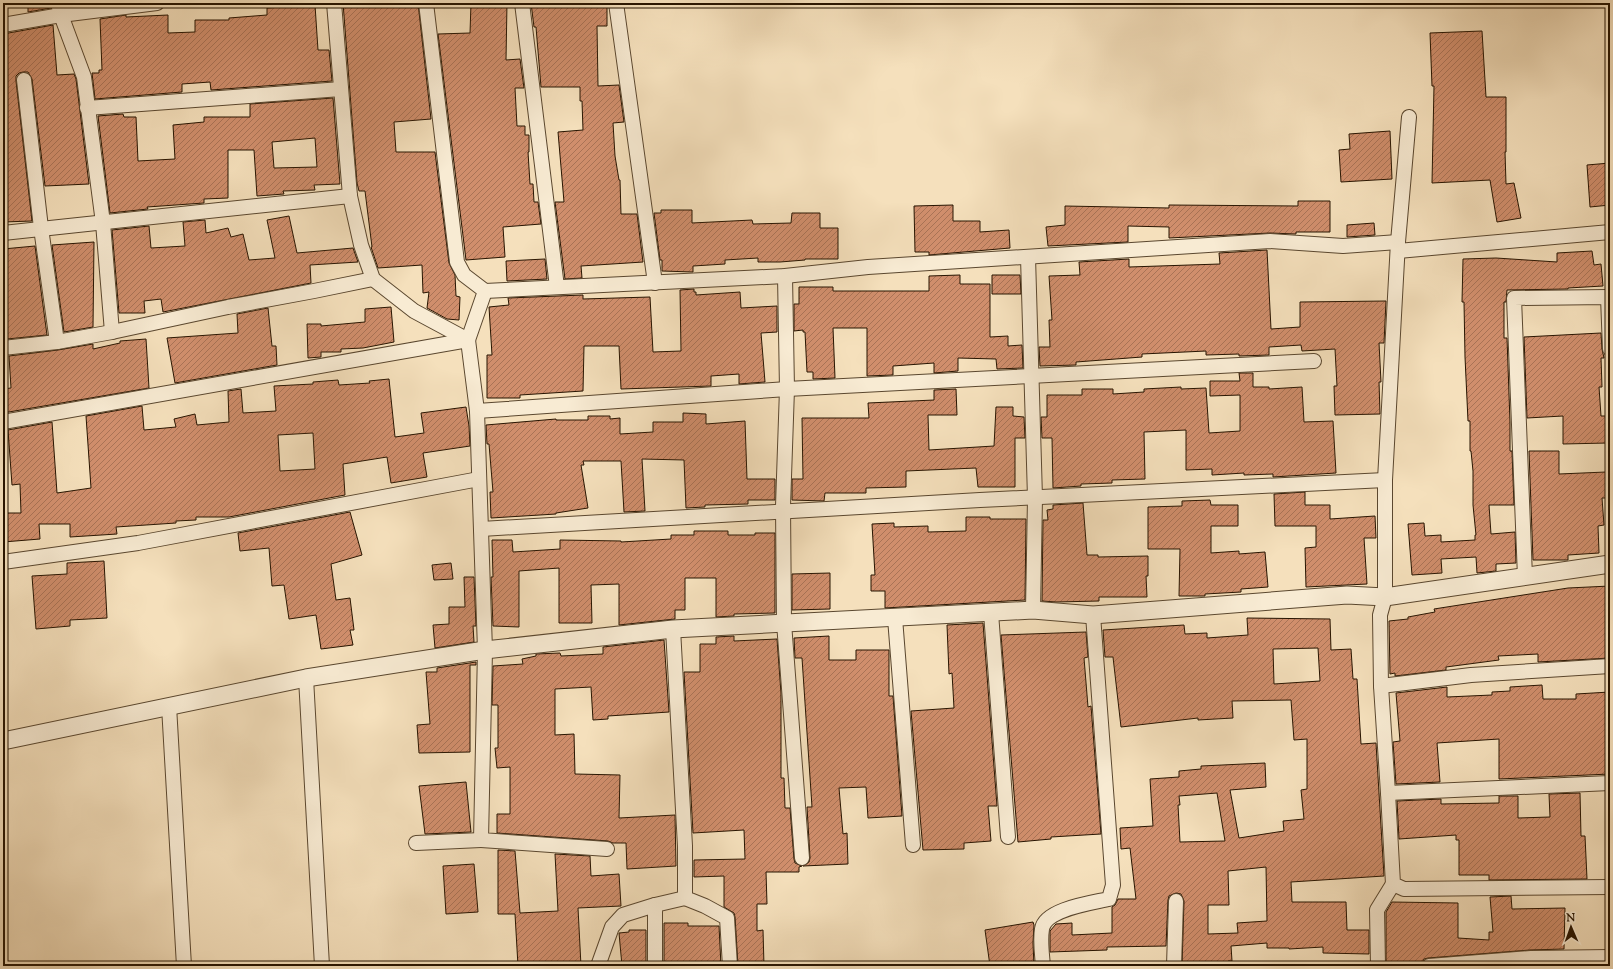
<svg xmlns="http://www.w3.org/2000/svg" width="1613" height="969" font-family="'Sorts Mill Goudy',serif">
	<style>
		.building { fill: url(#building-hatch); stroke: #271400; fill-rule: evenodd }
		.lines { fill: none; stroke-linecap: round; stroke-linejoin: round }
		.minor-casing { stroke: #5a472f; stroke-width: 16 }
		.tertiary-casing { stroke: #5a472f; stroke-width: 19 }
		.minor { stroke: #f8ebd3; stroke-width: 14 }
		.tertiary { stroke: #f8ebd3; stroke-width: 17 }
	</style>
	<defs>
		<pattern id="building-hatch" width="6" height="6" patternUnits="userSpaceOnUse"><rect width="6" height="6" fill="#d08e6c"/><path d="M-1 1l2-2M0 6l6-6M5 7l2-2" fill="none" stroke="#a97356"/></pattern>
	</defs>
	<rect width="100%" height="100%" fill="#f5e0bc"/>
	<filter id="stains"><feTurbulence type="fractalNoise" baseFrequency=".005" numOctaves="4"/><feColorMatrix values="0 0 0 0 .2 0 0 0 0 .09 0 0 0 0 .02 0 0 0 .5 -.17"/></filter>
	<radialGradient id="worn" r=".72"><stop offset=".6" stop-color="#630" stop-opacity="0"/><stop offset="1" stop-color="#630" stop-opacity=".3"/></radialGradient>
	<!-- building -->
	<g class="building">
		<polygon points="28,3 50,3 51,8 28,12"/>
		<polygon points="343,3 418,3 431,119 394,122 396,152 435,152 449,263 455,275 456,296 460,297 459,320 447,319 427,308 429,292 423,293 422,265 378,268 371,247 372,247 365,191 359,191 357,183"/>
		<polygon points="471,3 507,3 506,60 520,59 524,88 515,88 517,126 525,126 525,135 529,135 529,152 528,152 530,184 533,184 534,202 538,202 541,224 503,227 505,257 466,260 438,34 470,33"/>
		<polygon points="531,3 607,3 607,26 597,26 598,86 619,85 624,122 613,123 615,156 619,180 620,180 621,214 637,214 643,262 581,266 582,278 565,279 555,202 564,202 558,132 583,130 582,101 580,101 580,87 541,87 536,27 534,27"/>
		<polygon points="315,5 318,50 329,50 332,81 211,90 210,82 182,84 182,92 95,99 92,73 99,73 99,70 102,70 100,19 126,15 126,17 168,15 168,33 195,32 195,20 229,20 229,18 267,15 267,8"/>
		<polygon points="53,25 57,75 74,74 76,79 89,184 45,186 32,79 28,72 23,72 19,73 16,76 16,81 32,221 3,222 3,34"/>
		<polygon points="1482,31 1486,97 1506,97 1506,152 1505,152 1506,184 1514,183 1521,218 1497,222 1490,180 1432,183 1434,86 1432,86 1430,33"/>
		<path d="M333 98 340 184 314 185 315 190 283 191 284 194 257 196 254 150H228V198L204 199V203L147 207 148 209 110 213 98 116 123 114 124 117H136L138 161 175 159 173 125 204 122V117H250V104ZM315 138 317 167 274 168 272 142Z"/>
		<polygon points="1390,131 1392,179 1341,182 1339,150 1350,149 1349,134"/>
		<polygon points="1610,163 1610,205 1590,207 1587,165"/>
		<polygon points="1298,201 1330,201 1330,232 1296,232 1296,234 1295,234 1270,233 1169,238 1169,227 1128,226 1128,242 1048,246 1046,227 1065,225 1065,206 1169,208 1169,205 1298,206"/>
		<polygon points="953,205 953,221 980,221 980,232 1009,230 1010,248 929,255 929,252 915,252 914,206"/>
		<polygon points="661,210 692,210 692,223 752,220 753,224 791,223 792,213 820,213 820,228 838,228 838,259 805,259 805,260 780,262 758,262 758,258 725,260 725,264 693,266 693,272 662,271 662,260 660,260 654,213 661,213"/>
		<polygon points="289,216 297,253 353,248 358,262 310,265 311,283 163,312 161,299 144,301 145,313 119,313 112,230 149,226 151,248 185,246 183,222 205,220 206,233 228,228 231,237 243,234 249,260 275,258 267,220"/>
		<polygon points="1374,223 1375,235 1347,237 1347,225"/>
		<polygon points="94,242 93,327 64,332 52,245"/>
		<polygon points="35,246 47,335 7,339 7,337 3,337 3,249"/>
		<polygon points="1267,250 1271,329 1300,327 1300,302 1386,301 1384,343 1379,343 1381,382 1379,382 1380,414 1335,415 1334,386 1337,386 1335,349 1302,351 1301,345 1269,347 1269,355 1239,356 1239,354 1206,355 1206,351 1142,354 1142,357 1076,362 1076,365 1040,366 1039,347 1050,347 1049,320 1052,320 1049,276 1080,275 1079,262 1129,259 1129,267 1220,264 1219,253"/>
		<polygon points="1592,251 1594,265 1601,264 1603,286 1568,288 1568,289 1507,290 1506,302 1504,302 1504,338 1507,338 1510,422 1510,451 1512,451 1514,505 1489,505 1491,534 1515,532 1516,563 1496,564 1496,571 1477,573 1476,557 1441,559 1442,573 1412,575 1408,524 1424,523 1425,536 1441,535 1441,542 1475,540 1475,535 1476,535 1473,505 1473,471 1471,451 1470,451 1470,421 1468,421 1465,357 1464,302 1462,302 1463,259 1496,258 1557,262 1557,253"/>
		<polygon points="545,259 547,279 507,281 506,261"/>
		<polygon points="960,275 960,284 990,284 990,337 1008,336 1008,346 1022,345 1023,368 997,369 996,359 958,358 958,371 934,373 934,363 893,366 893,375 867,376 867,328 833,328 835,378 813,379 813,372 807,372 805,332 803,332 803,330 794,331 794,304 799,304 799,287 833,287 833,291 929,291 929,276"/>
		<polygon points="992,275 1020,275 1021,294 992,294"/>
		<polygon points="694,289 694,292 696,292 696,295 740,292 741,308 777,306 777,332 761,333 765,382 739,384 739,374 711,376 711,386 621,389 619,346 584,346 583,391 520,395 520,398 487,398 487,355 492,355 489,307 509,305 508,298 583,295 583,299 650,297 653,352 681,351 680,290"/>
		<polygon points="391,307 394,342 363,348 341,349 341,352 321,352 321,357 308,358 307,324 321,324 321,326 365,322 365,309"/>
		<polygon points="268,308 272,346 276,346 277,365 175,383 167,338 238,333 237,314"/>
		<polygon points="1601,333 1602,349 1604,358 1601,358 1602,387 1599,387 1601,416 1608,416 1608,443 1563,444 1563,416 1527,418 1524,337"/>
		<polygon points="146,339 149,388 3,413 3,389 11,388 9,356 58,350 93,344 93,349 120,343 120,341"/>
		<polygon points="1239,373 1253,373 1253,387 1269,387 1269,389 1302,387 1304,422 1333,421 1336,473 1273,477 1273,474 1244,475 1244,473 1212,475 1212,469 1186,470 1186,430 1144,432 1145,479 1112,480 1112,483 1081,484 1081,486 1053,488 1052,438 1042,438 1041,417 1047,417 1047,395 1082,395 1082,389 1113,389 1113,394 1144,392 1144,389 1181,387 1181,389 1206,388 1209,433 1240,431 1240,395 1210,396 1210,381 1240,381"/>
		<path d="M389 379 395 437 424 433 421 413 466 407 469 426 470 446 423 453 427 477 391 483 387 457 343 464 345 495 229 517H196V520L176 521V523L116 527 117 534 70 537V524H39L40 539 3 542V513H21L20 484 12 485 8 430 52 422 57 493 91 488 86 416 142 406 144 430 176 427 174 419 195 414 197 425 229 422 228 391 241 389 243 413 276 411 274 386 313 384V382L338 380 339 385 370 383 369 381ZM313 433 315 469 280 471 278 435Z"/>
		<polygon points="956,389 957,415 928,415 929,450 994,446 996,407 1013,407 1013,416 1024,417 1025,438 1015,438 1015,487 978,487 976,468 906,471 906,487 866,488 866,493 825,493 824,501 792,500 792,479 803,479 802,418 869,418 868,403 934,400 934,390"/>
		<polygon points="683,413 706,414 706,424 745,421 747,479 775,479 775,500 748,500 748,504 705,505 705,507 686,508 684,460 642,459 645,511 624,512 621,461 583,461 584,465 581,465 588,508 556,513 556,514 491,518 490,492 493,492 489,444 487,444 486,425 556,419 556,420 588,420 588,416 610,416 610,419 620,418 620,434 653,432 653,422 683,422"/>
		<polygon points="1529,451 1559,451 1559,474 1606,472 1607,498 1602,498 1604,525 1598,526 1599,553 1568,555 1568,560 1533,560"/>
		<polygon points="1305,492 1305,505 1330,505 1330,519 1375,516 1376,538 1364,538 1367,584 1306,587 1305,548 1316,547 1316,526 1275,526 1274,494"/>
		<polygon points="1210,500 1211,505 1238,505 1238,526 1211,526 1211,553 1239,551 1239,554 1265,552 1268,587 1241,589 1241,592 1205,594 1205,596 1179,596 1180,549 1148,549 1148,507 1182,506 1182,501"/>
		<polygon points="1083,503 1087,555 1098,555 1098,557 1148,556 1148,576 1146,576 1147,597 1099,597 1099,601 1056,602 1042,601 1043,520 1048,520 1047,510 1053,509 1053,505"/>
		<polygon points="350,512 362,555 331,564 336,600 350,598 354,630 350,630 353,645 321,649 316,615 289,619 284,585 272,586 269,548 240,551 238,533"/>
		<polygon points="966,517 990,517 990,519 1026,519 1025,600 885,608 885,591 871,591 871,575 875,575 872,524 894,523 894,527 928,526 928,532 966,531"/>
		<polygon points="694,531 728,531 728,535 755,535 755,533 775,533 775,613 734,614 734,616 716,617 716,578 685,578 685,610 675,610 675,619 619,625 619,584 591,585 592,623 559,623 559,568 519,571 519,627 493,626 491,577 493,577 492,540 512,540 513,552 560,549 560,540 621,541 621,542 671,539 671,535 694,535"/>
		<polygon points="104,561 107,618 70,620 70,626 36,629 32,576 67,574 67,563"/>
		<polygon points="451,563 453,579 434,580 432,565"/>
		<polygon points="830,573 830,609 792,610 792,574"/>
		<polygon points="464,577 474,577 476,626 473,626 474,642 435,648 433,625 449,624 449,607 465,607"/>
		<polygon points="1610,586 1610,658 1538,662 1538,654 1498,656 1499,660 1446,667 1446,670 1395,676 1395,673 1390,674 1389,621 1408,619 1408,617 1435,612 1434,609 1568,588"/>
		<path d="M1247 618 1330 619 1331 650 1351 649 1353 679H1357L1361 744 1376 743 1384 876 1291 882 1292 902H1346L1347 930H1369V954L1323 953V947L1289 949V948H1267V943L1231 946 1232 961H1228V966H1182L1184 901 1181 894 1176 893 1169 896 1168 900 1166 946 1107 947V950L1050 952V931L1056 924 1072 923V935L1112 933V907L1115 905 1118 899H1136L1130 848 1121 849 1120 828 1153 826 1150 779 1179 777V771L1201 769V766L1265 763 1266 787 1230 790 1239 838 1284 831 1283 821 1304 819 1301 790 1307 789V739L1294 740 1291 700 1232 701 1233 718 1198 720V718L1121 727 1113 657H1105L1103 630 1184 625 1185 634 1207 633V638L1248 635ZM1318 648 1320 681 1274 684 1273 649ZM1217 793 1225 841 1180 842 1178 805H1180L1179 796ZM1266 867 1267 921 1237 923 1238 933 1208 934V905H1229L1228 871Z"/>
		<polygon points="983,623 997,806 988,806 991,841 964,843 964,849 923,850 911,711 954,708 952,673 949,674 947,625"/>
		<polygon points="1086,632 1088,657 1084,658 1088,707 1091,706 1101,834 1051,837 1051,839 1018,842 1001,635"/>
		<polygon points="734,636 734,641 777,639 781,693 781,778 784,778 785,808 790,808 794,859 795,863 802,866 799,867 799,872 766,872 767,904 757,904 757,931 763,930 764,966 738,966 735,917 734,913 724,907 724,876 694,877 694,860 745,859 744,830 693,833 684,672 700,672 700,644 716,644 716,637"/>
		<polygon points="829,636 829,660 856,660 856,650 889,650 889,696 893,696 902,816 868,818 866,787 839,788 843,834 847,833 848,864 803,866 809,862 810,858 807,807 812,807 802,658 795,658 794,638"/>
		<polygon points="664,640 669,712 608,716 608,719 593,720 591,687 555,689 555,735 574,734 575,774 620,775 619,818 675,815 676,866 627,869 626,843 613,843 608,841 497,833 497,814 510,814 510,767 497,768 495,748 498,748 498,705 492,705 493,666 523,664 522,659 536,656 536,654 560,653 561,656 603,654 603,647"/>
		<polygon points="476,662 476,665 470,665 470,752 419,753 417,725 430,724 426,672 437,672 437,668"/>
		<polygon points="1542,685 1543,699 1576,699 1576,694 1610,692 1610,774 1499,779 1499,739 1437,743 1440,782 1396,784 1393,742 1400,741 1396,693 1447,687 1447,697 1492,695 1492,692 1510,691 1510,687"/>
		<polygon points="466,782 471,832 425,834 419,786"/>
		<polygon points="1580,793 1581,836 1585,836 1587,879 1489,880 1489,875 1459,875 1459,840 1456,840 1456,835 1399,839 1397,801 1441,799 1441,804 1499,803 1499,796 1518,796 1518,818 1550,817 1549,794"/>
		<polygon points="498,850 515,851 520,913 558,911 555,854 590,856 591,876 619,874 621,906 578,908 581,966 518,966 515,914 498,914"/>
		<polygon points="474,864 478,912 446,914 443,866"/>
		<polygon points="1511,896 1512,909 1565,908 1564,949 1530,950 1428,958 1424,959 1421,964 1386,965 1386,912 1392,902 1458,903 1458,938 1489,940 1489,932 1493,932 1490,897"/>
		<polygon points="1033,922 1034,925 1033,943 1034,966 990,966 985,930"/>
		<polygon points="664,923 688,923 688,926 719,926 721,966 664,964"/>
		<polygon points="629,930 646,930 646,966 622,966 619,933 629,932"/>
	</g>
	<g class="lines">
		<defs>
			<g id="minor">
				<polyline points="58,3 61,15 84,77 103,223 112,332"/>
				<polyline points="334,3 350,196 361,245 373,279 414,311 468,340 477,411 485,650 481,840 607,849"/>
				<polyline points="522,3 557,287"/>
				<polyline points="616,3 655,283"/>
				<polyline points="3,25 61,15 157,3"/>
				<polyline points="24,80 41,228 57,342"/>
				<polyline points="87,108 341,89"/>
				<polyline points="1409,117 1398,242 1385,480 1385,597 1380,615 1381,686 1388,793 1393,884 1404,889 1610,887"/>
				<polyline points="3,233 350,196"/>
				<polyline points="1398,251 1610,232"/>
				<polyline points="1028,257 1035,498 1033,610"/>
				<polyline points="785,276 787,389 783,506 784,623 802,858"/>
				<polyline points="485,291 785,276 868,267 1270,241 1343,246 1398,242"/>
				<polyline points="3,348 57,342 112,332 228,307 314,291 373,279"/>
				<polyline points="477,411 787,389 1314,361"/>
				<polyline points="3,422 468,340 485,291 464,275 457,262 426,3"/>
				<polyline points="481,529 980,500 1385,480"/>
				<polyline points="3,562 138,543 479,479"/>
				<polyline points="1525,577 1514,298 1608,297 1610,349"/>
				<polyline points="991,613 1008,837"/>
				<polyline points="895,618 913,845"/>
				<polyline points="673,629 685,846 685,898 705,906 727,918 730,966"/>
				<polyline points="306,678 322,966"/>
				<polyline points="1381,686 1471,675 1610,666"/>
				<polyline points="169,706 184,966"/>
				<polyline points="1388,793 1610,783"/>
				<polyline points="416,843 481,840"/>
				<polyline points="598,966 612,927 623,915 655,905"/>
				<polyline points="655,966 655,905 685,898"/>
				<path d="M1043 966C1042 954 1040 941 1042 929 1045 909 1092 903 1109 899L1113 885 1093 615"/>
				<polyline points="1174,966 1176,901"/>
				<polyline points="1378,966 1377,910 1393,884"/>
				<polyline points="1429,966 1531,958 1610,957"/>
			</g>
			<polyline id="tertiary" points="3,741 306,678 485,650 673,629 1033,610 1093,615 1347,595 1385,597 1610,564"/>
		</defs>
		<!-- minor casing -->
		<use href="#minor" class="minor-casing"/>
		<!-- tertiary casing -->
		<use href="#tertiary" class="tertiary-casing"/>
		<!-- minor -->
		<use href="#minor" class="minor"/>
		<!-- tertiary -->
		<use href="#tertiary" class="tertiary"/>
	</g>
	<!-- margin -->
	<rect width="1613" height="969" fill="none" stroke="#f5e0bc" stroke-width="16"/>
	<rect x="4" y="4" width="1605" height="961" fill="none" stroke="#271400" stroke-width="2"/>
	<rect x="8" y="8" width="1597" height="953" fill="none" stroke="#271400"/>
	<!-- north arrow -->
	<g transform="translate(1571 927) rotate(358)" stroke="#f8ebd3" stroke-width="3" paint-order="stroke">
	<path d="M0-3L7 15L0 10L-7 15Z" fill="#271400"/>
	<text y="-6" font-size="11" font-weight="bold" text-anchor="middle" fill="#271400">N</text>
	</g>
	<rect width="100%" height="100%" filter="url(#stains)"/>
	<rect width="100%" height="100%" fill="url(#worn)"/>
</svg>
